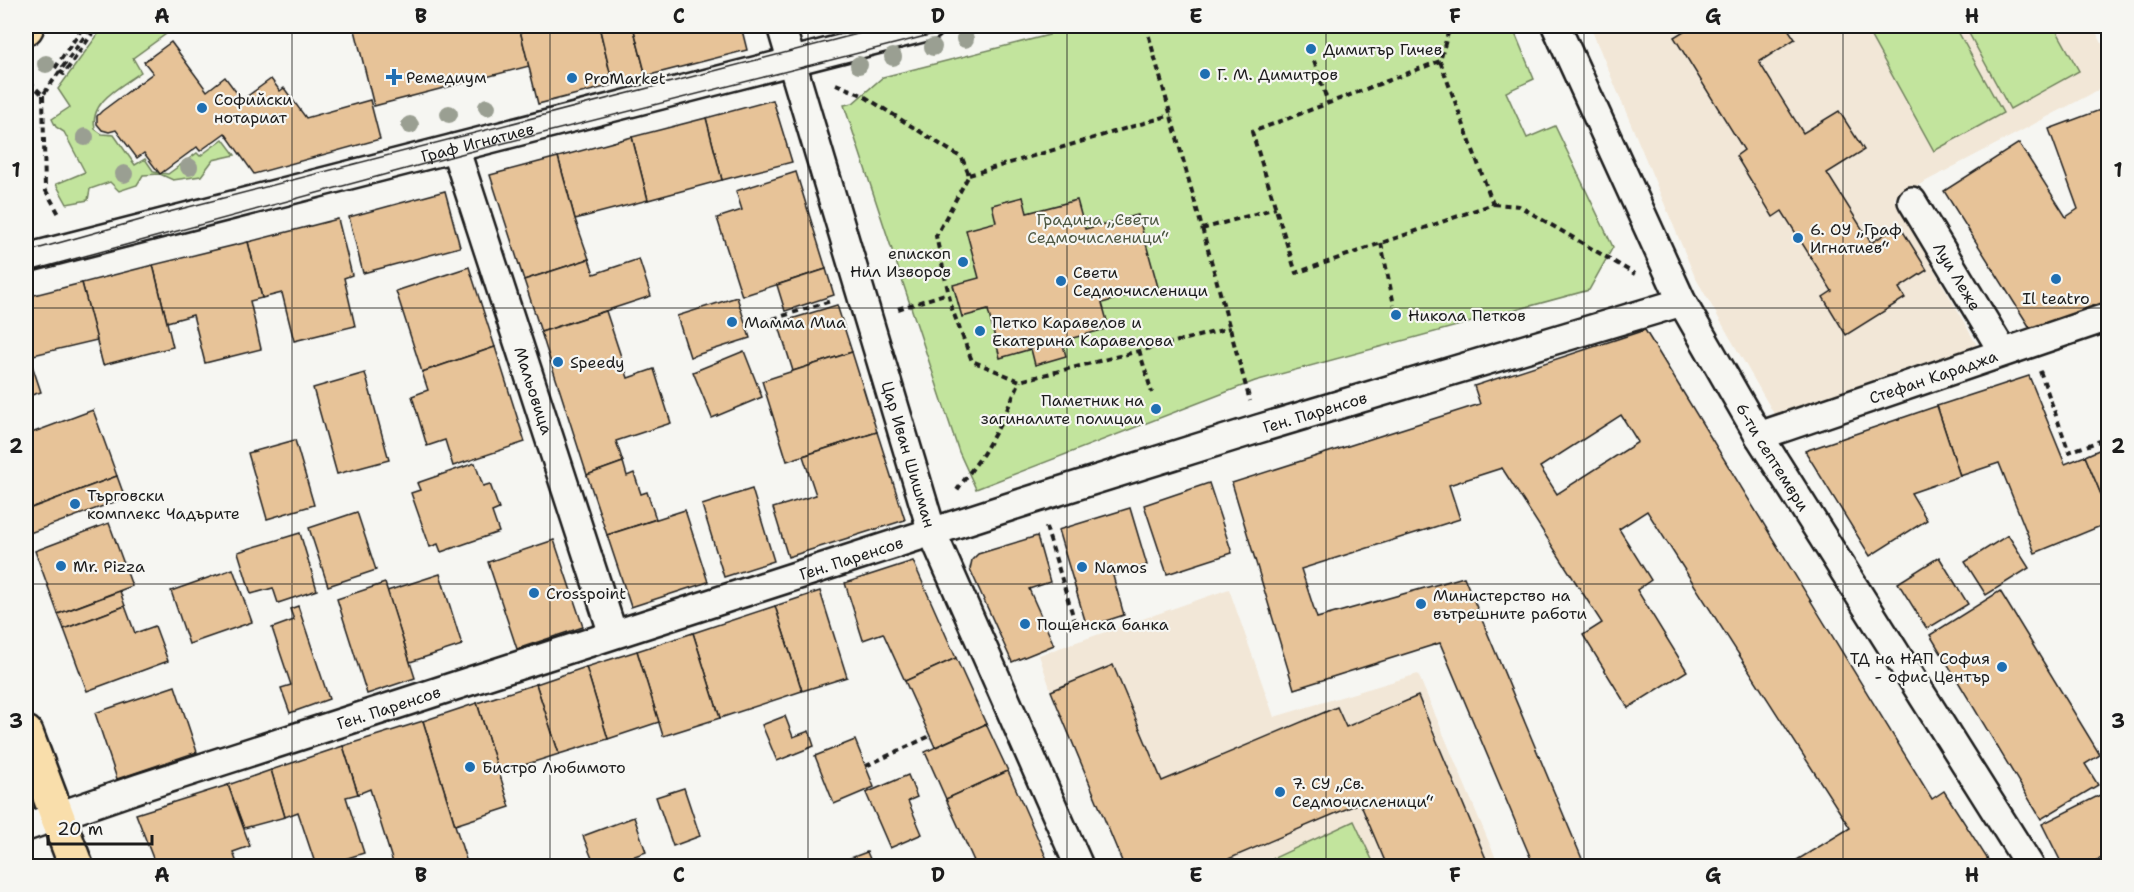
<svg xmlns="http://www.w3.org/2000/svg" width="2134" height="892" font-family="'Shantell Sans',sans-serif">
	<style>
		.built { fill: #f2e7d7 }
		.green { fill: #c2e49d; stroke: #6f805c; stroke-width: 1.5 }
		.building { fill: #e7c398; stroke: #1c1c1c; stroke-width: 1.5; fill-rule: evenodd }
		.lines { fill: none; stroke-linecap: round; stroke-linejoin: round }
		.street-casing { stroke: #1c1c1c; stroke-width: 32 }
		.primary-casing { stroke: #1c1c1c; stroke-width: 38 }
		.path { stroke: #1c1c1c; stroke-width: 4; stroke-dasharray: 6 4.5; stroke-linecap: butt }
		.street { stroke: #f6f6f2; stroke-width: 27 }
		.primary { stroke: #f9deab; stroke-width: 33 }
		.tram { stroke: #1c1c1c; stroke-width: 1.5 }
		.tree { fill: #9a9f92 }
		.grid { fill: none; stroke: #1c1c1c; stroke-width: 1.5; stroke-opacity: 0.55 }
		.poi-dot { fill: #1f6fb2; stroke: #f6f6f2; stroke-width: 2 }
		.labels { text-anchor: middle; stroke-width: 4.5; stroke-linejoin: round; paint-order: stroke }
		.poi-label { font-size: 16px; fill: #1c1c1c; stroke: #f6f6f2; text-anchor: start }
		.street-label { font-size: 16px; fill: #1c1c1c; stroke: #f6f6f2 }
		.park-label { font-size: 16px; fill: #4e5843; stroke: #f6f6f2 }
		.neatline { fill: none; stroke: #1c1c1c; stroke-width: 2 }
		.grid-label { font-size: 20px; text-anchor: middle; font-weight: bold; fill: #1c1c1c }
	</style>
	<rect width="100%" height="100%" fill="#f6f6f2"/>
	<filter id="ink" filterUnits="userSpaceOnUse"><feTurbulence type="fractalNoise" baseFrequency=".0167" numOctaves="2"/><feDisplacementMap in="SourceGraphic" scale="12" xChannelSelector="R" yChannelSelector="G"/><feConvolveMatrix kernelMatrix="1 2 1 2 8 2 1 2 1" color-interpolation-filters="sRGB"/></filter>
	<g filter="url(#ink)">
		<!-- built -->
		<g class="built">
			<polygon points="1590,26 2093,26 2108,55 2108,85 1894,198 1978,347 1777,419 1695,277"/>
			<polygon points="1229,589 1274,717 1418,674 1499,866 1124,866 1051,691 1039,655"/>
		</g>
		<!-- green -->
		<g class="green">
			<path d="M104 26H162L166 34 133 58 141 72C121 87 89 101 95 129L102 134 114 135 135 165 145 159 154 172 168 174 197 153 200 156 223 139 235 155 213 160 201 176 173 180 160 174 143 175 137 185 119 191 110 182 90 189 88 200 67 204 56 184 85 172 64 132 56 127 52 119 70 107 58 89Z"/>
			<polygon points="1045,26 1512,26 1534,79 1506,92 1527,138 1555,126 1613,247 1589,290 1255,381 976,489 959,452 844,105 853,103 883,77 1049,35"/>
			<polygon points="1865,26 1955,26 2003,113 1934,151"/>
			<polygon points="1965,26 2054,26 2079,71 2010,109"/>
			<polygon points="1354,821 1375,866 1257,866"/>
		</g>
		<!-- building -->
		<g class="building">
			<polygon points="354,26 519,26 529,66 374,106"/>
			<polygon points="519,26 599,26 613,85 538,104"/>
			<polygon points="618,26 633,26 646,76 613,85 600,30"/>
			<polygon points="633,26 741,26 747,50 646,76"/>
			<polygon points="1692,26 1786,26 1795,39 1759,62 1803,133 1839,111 1864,150 1827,173 1871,243 1899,225 1927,270 1899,288 1905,298 1846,335 1823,297 1832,291 1782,211 1773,217 1736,156 1744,150 1674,37"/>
			<polygon points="171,42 207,91 225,77 242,100 271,79 280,91 284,88 306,118 370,100 380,139 254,174 225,133 200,151 197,147 160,174 144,153 137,158 116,130 109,132 102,130 97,124 97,116 102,111 153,73 144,62"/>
			<polygon points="773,100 792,162 722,180 706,118"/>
			<polygon points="2108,107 2108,305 2032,331 1944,191 2019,143 2066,217 2078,209 2049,129"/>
			<polygon points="706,118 722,180 648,200 632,137"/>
			<polygon points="632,137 648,200 575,219 558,157"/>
			<polygon points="558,157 575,219 589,259 524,280 490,175"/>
			<polygon points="796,172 826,269 742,296 717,218 742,210 736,191"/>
			<polygon points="445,191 460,247 363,273 349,217"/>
			<polygon points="1023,197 1027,213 1077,200 1085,229 1138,215 1158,287 1102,303 1109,328 1062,341 1066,356 1035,365 1031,349 1000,358 988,310 962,317 953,285 979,278 966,230 996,222 992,205"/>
			<polygon points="338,219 352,275 344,278 355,326 294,341 282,293 262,298 248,242"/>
			<polygon points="248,242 262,298 250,301 261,349 205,363 193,315 167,322 153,265"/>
			<polygon points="589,259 594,274 639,259 651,296 541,332 524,280"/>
			<polygon points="153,265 173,347 103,365 82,283"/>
			<polygon points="469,267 495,347 422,372 396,291"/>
			<polygon points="826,269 834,295 785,311 777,285"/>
			<polygon points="82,283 97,340 29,356 41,392 26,397 26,297"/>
			<polygon points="737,297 750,338 690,357 677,316"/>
			<polygon points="837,305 852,352 793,371 778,323"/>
			<polygon points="606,311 628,378 654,369 671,423 616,441 623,462 587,475 541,332"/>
			<path d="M1645 330 1932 799 1944 791 1992 866H1787L1850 828 1647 511 1619 529 1651 580 1637 590 1687 671 1628 708 1583 635 1602 623 1502 468 1449 485 1460 519 1301 569 1317 618 1464 577 1585 866H1534L1440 643 1294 689 1232 483 1480 404 1474 386ZM1621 415 1638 442 1557 494 1540 467Z"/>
			<polygon points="495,347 525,442 453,466 445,440 427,446 412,396 428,390 422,372"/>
			<polygon points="744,351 762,397 712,418 693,372"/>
			<polygon points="852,352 877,432 787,461 762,381"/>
			<polygon points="365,373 389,460 337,474 313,388"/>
			<polygon points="2029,376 2065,464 2085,456 2108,511 2108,523 2035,553 1999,463 1960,476 1937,406"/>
			<polygon points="1937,406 1960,476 1911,493 1927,520 1870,556 1805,451"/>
			<polygon points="93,410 117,476 26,510 26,435"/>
			<polygon points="877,432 905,520 788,557 773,508 816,495 803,456"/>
			<polygon points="295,440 314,505 267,519 248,453"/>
			<polygon points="2108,446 2108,511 2085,456"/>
			<polygon points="623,462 627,476 634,473 641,494 647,492 656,519 607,535 587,475"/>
			<polygon points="475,463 483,486 490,484 499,509 492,512 499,532 441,552 438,544 430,547 411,493 420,490 417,483"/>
			<polygon points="117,476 125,498 27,534 26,510"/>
			<polygon points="1209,483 1232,553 1167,574 1144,505"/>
			<polygon points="752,489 774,561 724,577 702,505"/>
			<polygon points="1130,508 1147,565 1113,576 1124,615 1087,627 1058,530"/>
			<polygon points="685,510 708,582 631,607 607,535"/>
			<polygon points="357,512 376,570 328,586 309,528"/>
			<polygon points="109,523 132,586 58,614 35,551"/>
			<polygon points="300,533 317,590 278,603 273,588 251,594 238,552"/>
			<polygon points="2008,535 2029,568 1986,595 1965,562"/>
			<polygon points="1037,536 1050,582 1029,589 1054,645 1012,662 970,569 972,560 978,554"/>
			<polygon points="554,540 583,627 517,649 488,562"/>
			<polygon points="1939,557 1968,604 1927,629 1898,583"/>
			<polygon points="913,561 956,658 905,681 883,633 863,640 845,583"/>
			<polygon points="233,569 252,622 189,644 171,591"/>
			<polygon points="440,574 462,645 410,662 387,591"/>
			<polygon points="385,583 415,678 367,694 337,599"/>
			<polygon points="120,591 125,606 64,629 58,614"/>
			<polygon points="820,591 847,677 802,691 775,606"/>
			<polygon points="2000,591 2100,755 2085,764 2098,785 2041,819 1930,635"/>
			<polygon points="125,606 135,633 155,626 168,661 87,691 64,629"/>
			<polygon points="298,606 329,699 290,713 281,688 291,685 272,628 294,620 290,609"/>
			<polygon points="775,606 802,691 720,718 693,633"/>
			<polygon points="693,633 720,718 663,736 637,651"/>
			<polygon points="637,651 659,722 608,739 586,667"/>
			<polygon points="956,658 986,724 935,747 905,681"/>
			<polygon points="1113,665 1162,781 1337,707 1346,727 1418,696 1489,866 1387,866 1360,803 1212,866 1124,866 1051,691"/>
			<polygon points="586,667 608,739 559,754 536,684"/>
			<polygon points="536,684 559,754 499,773 477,703"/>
			<polygon points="175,686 197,752 117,779 95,713"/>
			<polygon points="477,703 510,807 455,825 423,721"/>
			<polygon points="785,716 793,737 809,731 814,746 777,761 762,725"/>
			<polygon points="423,721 455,825 468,866 394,866 370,789 358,794 343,746"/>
			<polygon points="986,724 1008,771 946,799 925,752"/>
			<polygon points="855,740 874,787 834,804 815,756"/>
			<polygon points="343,746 358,794 346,797 364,853 322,866 316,866 298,812 285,817 271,770"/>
			<polygon points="271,770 285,817 244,828 228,785"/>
			<polygon points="1008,771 1050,866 958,866 974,861 946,799"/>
			<polygon points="908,775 917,797 908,801 922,834 890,848 866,793"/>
			<polygon points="228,785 250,846 233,852 238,866 156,866 136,814"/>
			<polygon points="684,788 700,836 673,846 656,797"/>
			<polygon points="2108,791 2108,855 2085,866 2063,866 2042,824"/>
			<polygon points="634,817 646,852 607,866 595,866 583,836"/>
			<polygon points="867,852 873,866 829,866"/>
		</g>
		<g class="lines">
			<defs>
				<g id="street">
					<path id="s1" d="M781 26 932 532 1079 866"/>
					<path id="s2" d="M1556 26 1682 302 1759 436 2030 866"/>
					<path id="s3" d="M455 148 613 634"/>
					<path id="s4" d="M1912 201 2003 352"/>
					<path id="s5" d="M26 258 930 26"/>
					<path id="s6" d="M1759 436 2108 317"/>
					<path id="s7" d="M26 827 139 788 1037 498 1258 429 1682 302"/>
				</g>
				<g id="primary">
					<polyline points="26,28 27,26"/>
					<polyline points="26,733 76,866"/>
				</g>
			</defs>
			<!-- street casing -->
			<use href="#street" class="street-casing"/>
			<!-- primary casing -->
			<use href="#primary" class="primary-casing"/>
			<!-- path -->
			<g class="path">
				<polyline points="1146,26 1250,401"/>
				<polyline points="1314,61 1328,103"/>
				<polyline points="1440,61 1252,132 1296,273 1493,204 1440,61 1450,26"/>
				<polyline points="55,68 81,30"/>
				<polyline points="59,71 64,74 96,28 96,26"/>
				<polyline points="29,82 43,95 87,33"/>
				<polyline points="836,84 862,95 962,158 969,175 936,236 952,309 972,361 1020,381 1230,328"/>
				<polyline points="43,95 45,189 60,216"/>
				<polyline points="969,175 1171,115"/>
				<polyline points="1493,204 1519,206 1635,274"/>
				<polyline points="1202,229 1276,208"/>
				<polyline points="1381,243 1394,305"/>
				<polyline points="898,309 948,293"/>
				<polyline points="763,322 831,301"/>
				<polyline points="1139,350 1152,393"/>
				<polyline points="2040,371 2069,452 2108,438"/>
				<polyline points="957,490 983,454 1002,421 1020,381"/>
				<polyline points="1046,527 1074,619"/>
				<polyline points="866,766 930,736"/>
			</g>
			<!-- street -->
			<use href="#street" class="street"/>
			<!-- primary -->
			<use href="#primary" class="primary"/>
			<!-- tram -->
			<g class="tram">
				<polyline points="26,252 169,212 888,26"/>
				<polyline points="26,272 457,155 965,26"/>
			</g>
		</g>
		<!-- trees -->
		<g class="tree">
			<circle cx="965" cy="39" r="9"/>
			<circle cx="933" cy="47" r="9"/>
			<circle cx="893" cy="57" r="9"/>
			<circle cx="46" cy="64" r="9"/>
			<circle cx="859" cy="65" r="9"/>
			<circle cx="487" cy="107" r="9"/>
			<circle cx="449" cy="114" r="9"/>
			<circle cx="410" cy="125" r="9"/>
			<circle cx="85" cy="137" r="9"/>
			<circle cx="189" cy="167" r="9"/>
			<circle cx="124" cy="174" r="9"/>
		</g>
	</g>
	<!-- grid -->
	<path class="grid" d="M292 26V866M550 26V866M808 26V866M1067 26V866M1326 26V866M1584 26V866M1843 26V866M26 308H2108M26 584H2108"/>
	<!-- markers -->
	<g class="poi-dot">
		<circle cx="1311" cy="49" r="6"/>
		<circle cx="1205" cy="74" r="6"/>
		<path d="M391 68h6v6h6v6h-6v6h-6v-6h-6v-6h6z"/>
		<circle cx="572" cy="78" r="6"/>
		<circle cx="202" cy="108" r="6"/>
		<circle cx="1798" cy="238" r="6"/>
		<circle cx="963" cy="262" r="6"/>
		<circle cx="2056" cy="279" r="6"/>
		<circle cx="1061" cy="281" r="6"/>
		<circle cx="1396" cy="315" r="6"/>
		<circle cx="732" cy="322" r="6"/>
		<circle cx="980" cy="331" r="6"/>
		<circle cx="558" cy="362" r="6"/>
		<circle cx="1156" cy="409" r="6"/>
		<circle cx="75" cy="504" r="6"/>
		<circle cx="61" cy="566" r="6"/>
		<circle cx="1082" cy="567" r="6"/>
		<circle cx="534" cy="593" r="6"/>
		<circle cx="1421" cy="604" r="6"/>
		<circle cx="1025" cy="624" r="6"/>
		<circle cx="2002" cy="667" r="6"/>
		<circle cx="470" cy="767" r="6"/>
		<circle cx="1280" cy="792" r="6"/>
	</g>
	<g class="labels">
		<!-- poi labels -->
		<g class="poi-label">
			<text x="1323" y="55">Димитър Гичев</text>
			<text x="1217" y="80">Г. М. Димитров</text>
			<text x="406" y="83">Ремедиум</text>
			<text x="584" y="84">ProMarket</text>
			<text x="214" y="105">Софийски<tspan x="214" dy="18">нотариат</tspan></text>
			<text x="1810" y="235">6. ОУ „Граф<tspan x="1810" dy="18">Игнатиев“</tspan></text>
			<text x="951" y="259" text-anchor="end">епископ<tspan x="951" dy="18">Нил Изворов</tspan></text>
			<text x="1073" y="278">Свети<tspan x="1073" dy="18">Седмочисленици</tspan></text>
			<text x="2056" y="304" text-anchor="middle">Il teatro</text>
			<text x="1408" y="321">Никола Петков</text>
			<text x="744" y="328">Мамма Миа</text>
			<text x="992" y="328">Петко Каравелов и<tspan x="992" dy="18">Екатерина Каравелова</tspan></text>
			<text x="570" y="368">Speedy</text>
			<text x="1144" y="406" text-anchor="end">Паметник на<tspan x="1144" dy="18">загиналите полицаи</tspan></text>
			<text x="87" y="501">Търговски<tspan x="87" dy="18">комплекс Чадърите</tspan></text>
			<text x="73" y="572">Mr. Pizza</text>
			<text x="1094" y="573">Namos</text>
			<text x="546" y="599">Crosspoint</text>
			<text x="1433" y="601">Министерство на<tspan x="1433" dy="18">вътрешните работи</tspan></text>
			<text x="1037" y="630">Пощенска банка</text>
			<text x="1990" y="664" text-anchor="end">ТД на НАП София<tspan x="1990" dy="18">- офис Център</tspan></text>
			<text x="482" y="773">Бистро Любимото</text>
			<text x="1292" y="789">7. СУ „Св.<tspan x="1292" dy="18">Седмочисленици“</tspan></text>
		</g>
		<!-- street labels -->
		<g class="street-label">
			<text dy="6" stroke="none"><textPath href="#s5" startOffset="466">Граф Игнатиев</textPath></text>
			<text dy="6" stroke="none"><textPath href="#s4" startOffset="88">Луи Леже</textPath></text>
			<text dy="6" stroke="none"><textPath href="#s6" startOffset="184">Стефан Караджа</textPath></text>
			<text dy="6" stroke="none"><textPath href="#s3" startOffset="255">Мальовица</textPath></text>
			<text dy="6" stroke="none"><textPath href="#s7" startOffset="1354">Ген. Паренсов</textPath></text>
			<text dy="6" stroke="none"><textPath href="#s1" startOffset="447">Цар Иван Шишман</textPath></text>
			<text dy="6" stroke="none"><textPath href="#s2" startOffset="483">6-ти септември</textPath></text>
			<text dy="6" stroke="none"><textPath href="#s7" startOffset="868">Ген. Паренсов</textPath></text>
			<text dy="6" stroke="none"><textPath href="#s7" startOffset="382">Ген. Паренсов</textPath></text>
		</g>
		<!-- park labels -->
		<g class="park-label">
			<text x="1098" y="225">Градина „Свети<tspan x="1098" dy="18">Седмочисленици“</tspan></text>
		</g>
	</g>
	<!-- margin -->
	<rect width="2134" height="892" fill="none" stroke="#f6f6f2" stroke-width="66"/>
	<!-- scale -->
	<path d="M48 835v9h104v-9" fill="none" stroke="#1c1c1c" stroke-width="3"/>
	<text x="57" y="835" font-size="18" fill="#1c1c1c" stroke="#f6f6f2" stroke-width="4.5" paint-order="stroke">20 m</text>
	<rect x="33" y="33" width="2068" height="826" class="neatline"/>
	<g class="grid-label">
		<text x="162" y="23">A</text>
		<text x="421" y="23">B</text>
		<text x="679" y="23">C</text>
		<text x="938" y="23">D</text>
		<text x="1196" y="23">E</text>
		<text x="1455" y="23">F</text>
		<text x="1713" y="23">G</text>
		<text x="1972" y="23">H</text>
		<text x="16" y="177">1</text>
		<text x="2118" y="177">1</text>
		<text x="16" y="453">2</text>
		<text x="2118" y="453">2</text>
		<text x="16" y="728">3</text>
		<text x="2118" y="728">3</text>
		<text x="162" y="882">A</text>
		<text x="421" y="882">B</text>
		<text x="679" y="882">C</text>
		<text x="938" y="882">D</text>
		<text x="1196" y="882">E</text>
		<text x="1455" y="882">F</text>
		<text x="1713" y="882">G</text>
		<text x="1972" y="882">H</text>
	</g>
</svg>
